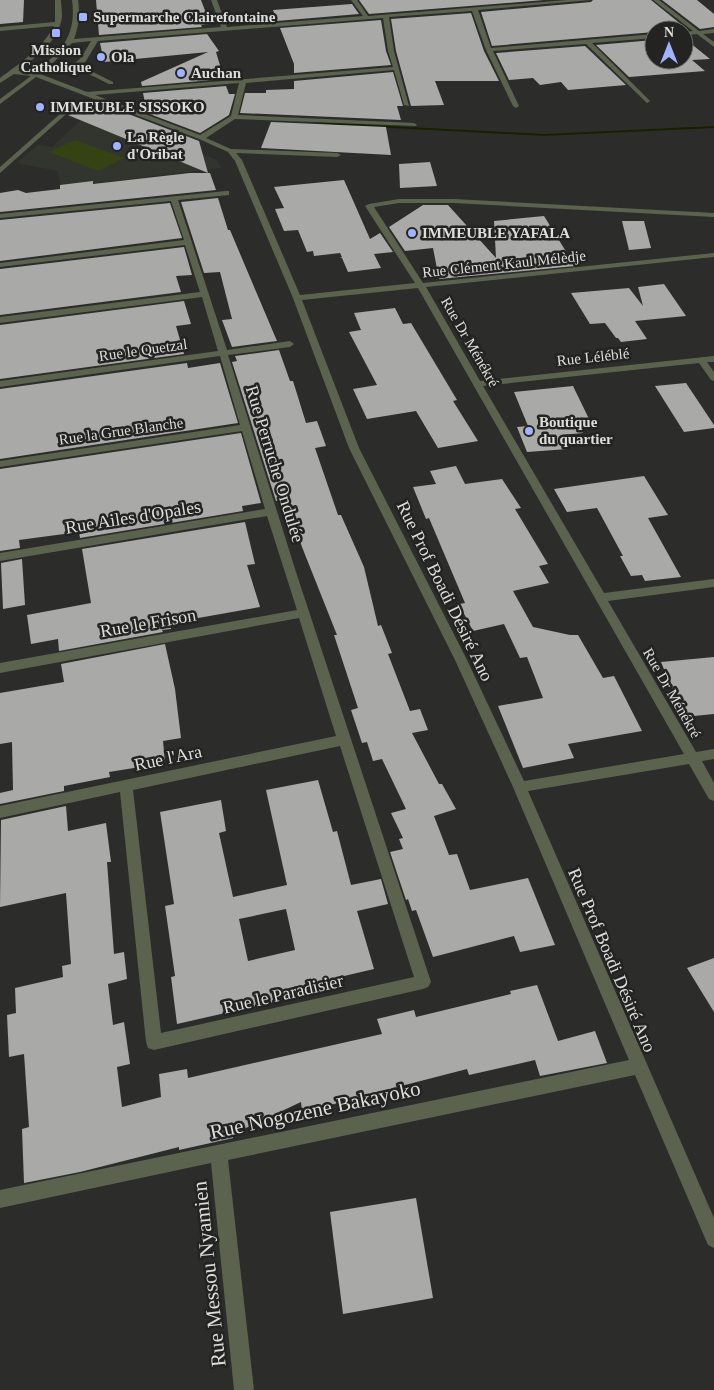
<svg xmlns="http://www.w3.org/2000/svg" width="714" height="1390" font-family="'Times New Roman',serif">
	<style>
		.built { fill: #32352d }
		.green { fill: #344214 }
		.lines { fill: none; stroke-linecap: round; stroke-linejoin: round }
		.stream { fill: #172100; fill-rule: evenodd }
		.building { fill: #a9aaa7; fill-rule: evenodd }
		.minor { fill: #5b634e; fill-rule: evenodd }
		.poi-dot { fill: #a2b2fd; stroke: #232421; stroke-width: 2 }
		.labels { text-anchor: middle; stroke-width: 5; stroke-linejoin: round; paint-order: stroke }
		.far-poi-label { font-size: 15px; font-weight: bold; fill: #dddedc; stroke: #232421; text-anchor: start }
		.far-street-label { font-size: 15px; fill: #dddedc; stroke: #232421 }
		.street-label { font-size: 18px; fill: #dddedc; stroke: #232421 }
		.near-street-label { font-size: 21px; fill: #dddedc; stroke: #232421 }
	</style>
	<rect width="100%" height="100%" fill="#2c2d2b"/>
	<!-- built -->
	<polygon class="built" points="82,106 217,160 221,168 61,187 58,171 17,163 38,145 52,147 81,120 68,118"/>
	<!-- green -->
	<polygon class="green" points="75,140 124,158 98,171 49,152"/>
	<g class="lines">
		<!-- stream -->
		<polygon class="stream" points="312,120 333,123 544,134 714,126 714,128 544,136 333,125 311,122 311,120"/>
	</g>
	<!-- building -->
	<g class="building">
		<polygon points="0,0 24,0 23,22 0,24"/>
		<polygon points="96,0 201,0 210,24 201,25 202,27 99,35"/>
		<polygon points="359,0 544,0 369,14"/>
		<polygon points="593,0 651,0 688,30 654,30 654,32 492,46 481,12 591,2"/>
		<polygon points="662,0 697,0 714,14 714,27 700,29"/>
		<polygon points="352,4 359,14 277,21 273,10"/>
		<polygon points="471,13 484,51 499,81 435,81 444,105 411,106 396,51 391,19"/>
		<polygon points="381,20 386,51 391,65 294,73 294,64 280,28"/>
		<polygon points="207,34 219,51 216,52 224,79 142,86 141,82 208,52 104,62 100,43"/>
		<polygon points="684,38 710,59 692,60 705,71 629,77 596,45 654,40 654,60 684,60"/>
		<polygon points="585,46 626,85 568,90 561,82 540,85 533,78 509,80 496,53"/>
		<polygon points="393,72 403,106 397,106 401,120 240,113 245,93 266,93 266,90 294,89 294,81"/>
		<polygon points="226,86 229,94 235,94 229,115 200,133 147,113 143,93"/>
		<polygon points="97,102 199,141 208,173 68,115"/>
		<polygon points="271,122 386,127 391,155 261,148"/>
		<polygon points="430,162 437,186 400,188 399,164"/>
		<polygon points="190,173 210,173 216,190 0,212 0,193 18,190 26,193 60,189 60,185 93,181 93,184"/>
		<polygon points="344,180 370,239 380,233 393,252 374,254 381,268 348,272 342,258 340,258 342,257 340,253 314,256 313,251 307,252 298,230 284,231 275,209 284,208 274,187"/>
		<polygon points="218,198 228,230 230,230 277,341 232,347 222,320 232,319 220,272 204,273 181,202"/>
		<polygon points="170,203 182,238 0,261 0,220"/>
		<polygon points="423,205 448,205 496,258 494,221 544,216 575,266 439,279 433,248 405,251 389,227"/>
		<polygon points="622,221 644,221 651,248 629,250"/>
		<polygon points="184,247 192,275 176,276 181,292 0,315 0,269"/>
		<polygon points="664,284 686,316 635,321 647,339 621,342 618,338 616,338 605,323 590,324 571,293 629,288 643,306 638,287"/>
		<polygon points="184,301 191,324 176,326 184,354 0,379 0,325"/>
		<polygon points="395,308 403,324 411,323 457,400 453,401 478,441 438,448 416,411 367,419 353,389 377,385 349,332 361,330 354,313"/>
		<polygon points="279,350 290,381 293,381 306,423 317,421 326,446 315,448 338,515 341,515 364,567 378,626 381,625 392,653 388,654 410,711 420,709 428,730 412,733 439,784 442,784 456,809 434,816 449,855 457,854 470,890 528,878 555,945 520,952 514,936 433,957 416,910 412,911 408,899 406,900 390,852 403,849 399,839 403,838 391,813 406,809 382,759 373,761 367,742 362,743 351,710 358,708 334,635 337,635 302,547 286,499 276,501 232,362 237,361 235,356"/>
		<polygon points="187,363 188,368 220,363 238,423 0,459 0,389"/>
		<polygon points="686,383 714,425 714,428 684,432 655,386"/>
		<polygon points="573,386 590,421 578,422 583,433 561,435 568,449 527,452 517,427 528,426 514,392"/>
		<polygon points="241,433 261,503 242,506 243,511 80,538 79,532 19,540 20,548 0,551 0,469"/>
		<polygon points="456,466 465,484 502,479 521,508 515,509 548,564 539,566 549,583 513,591 533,627 570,635 578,635 603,678 614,676 642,731 568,744 574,758 523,768 498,706 543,698 527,657 520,658 504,624 473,631 459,604 465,603 429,518 426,519 413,487 436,484 430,471"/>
		<polygon points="644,476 668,515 648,518 681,577 645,581 642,575 631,576 620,556 623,556 597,508 567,512 554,489"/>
		<polygon points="245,522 255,564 247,565 260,607 170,623 171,629 162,630 163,632 59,651 58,639 31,644 27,615 91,603 82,549"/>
		<polygon points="22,559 25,605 3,609 1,563"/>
		<polygon points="165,644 175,689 181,738 163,741 165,763 109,772 110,777 64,786 64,791 0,804 0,793 13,790 12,742 0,744 0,693 64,682 61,664"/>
		<polygon points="714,657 714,714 684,717 661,662"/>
		<path d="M318 780 333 832 337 831 351 885 381 879 388 904 357 911 374 969 276 992 278 1001 177 1024 171 977 175 976 165 906 174 904 160 812 221 800 226 831 219 833 233 897 287 885 266 790ZM286 909 295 950 248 961 239 919Z"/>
		<polygon points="66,806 68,831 106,823 111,862 107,862 114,954 124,952 127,979 108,984 113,1025 124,1022 130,1064 117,1067 122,1107 161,1097 159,1074 187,1069 188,1078 382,1034 377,1019 414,1010 416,1017 511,994 510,991 537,985 558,1041 595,1031 607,1063 540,1076 535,1060 469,1075 467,1069 374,1093 375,1095 302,1111 301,1102 233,1134 233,1138 179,1150 179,1147 80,1172 24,1183 22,1129 29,1127 24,1054 9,1057 7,1015 16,1013 15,988 63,977 62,966 71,964 66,893 0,907 1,820"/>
		<polygon points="714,958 714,1012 687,968"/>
		<polygon points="416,1198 433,1298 343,1314 330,1212"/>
	</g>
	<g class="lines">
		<!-- minor -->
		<g class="minor">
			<path d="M55 0H61C61 5 62 11 62 16 60 40 36 57 18 71L35 72C60 52 77 37 72 0H78C80 13 79 26 74 39L221 27 211 0H217L227 27 363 16 351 0H357L368 16 567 0H591L478 10 491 48 654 34V38L592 43 650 101 647 103 586 44 493 51 519 106 516 108 513 106 486 50 472 11 389 17 394 51 409 106 404 105 394 70 246 83 238 115 414 123 417 125 416 126 235 119 206 138 231 149 337 153 341 155 337 157 236 153 242 160 300 295 415 283 365 206 369 204 399 199H454L714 213V217L454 203H399L374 207 423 283 714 253V257L426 287 480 381 714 356V362H707L714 372V381L711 380 699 363 483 386 604 593 714 579V587L608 601 696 752 714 749V759L702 761 714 783V801L709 799 689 764 528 791 714 1218V1248L708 1245 635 1075 228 1160 254 1390H234L211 1163 0 1208V1190L629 1060 513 787 455 660 349 448 293 298 235 161 228 152 199 139 36 77 0 104V99L31 76 14 74 0 83V78C20 63 42 49 54 26L0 31V27L55 22ZM383 18 388 51 393 67 87 92 40 74C61 57 88 74 109 84H113V82L81 66 86 61 98 41ZM91 41C77 65 80 64 52 64L72 43ZM239 83 231 116 200 135 95 95ZM418 288 684 754 524 781 467 660 359 448 302 300Z"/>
			<polygon points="653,0 659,0 699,31 714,29 714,33 703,34 714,42 714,47 697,34 684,36 684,32 693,31"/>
			<polygon points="69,106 74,107 0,173 0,167"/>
			<path d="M226 191H229V195L178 200 227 350 290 341 294 344 290 347 228 355 296 572 431 982 428 987 423 989 154 1050 148 1048 146 1042 120 792 0 818V806L336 736 299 618 0 673V663L297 610 267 516 0 561V553L265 509 242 431 0 467V461L240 425 220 356 0 387V381L218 351 202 297 0 323V317L200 292 185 245 0 267V263L184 240 171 201 0 218V214ZM340 746 414 977 161 1033 133 790Z"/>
		</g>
	</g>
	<!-- markers -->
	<g class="poi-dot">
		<rect x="78" y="12" width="10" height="10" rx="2.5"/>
		<rect x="51" y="28" width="10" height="10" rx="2.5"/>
		<circle cx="101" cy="57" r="5"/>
		<circle cx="181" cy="73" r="5"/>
		<circle cx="40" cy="107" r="5"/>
		<circle cx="117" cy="146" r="5"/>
		<circle cx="412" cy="233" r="5"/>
		<circle cx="529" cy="431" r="5"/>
	</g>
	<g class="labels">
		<!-- far-poi labels -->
		<g class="far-poi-label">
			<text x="93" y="22">Supermarche Clairefontaine</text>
			<text x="56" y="55" text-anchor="middle">Mission<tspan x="56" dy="17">Catholique</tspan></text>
			<text x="111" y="62">Ola</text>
			<text x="191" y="78">Auchan</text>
			<text x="50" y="112">IMMEUBLE SISSOKO</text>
			<text x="127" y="142">La Règle<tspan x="127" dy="17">d'Oribat</tspan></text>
			<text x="422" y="238">IMMEUBLE YAFALA</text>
			<text x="539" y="427">Boutique<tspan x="539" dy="17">du quartier</tspan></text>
		</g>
		<!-- far-street labels -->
		<g class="far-street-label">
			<text transform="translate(504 264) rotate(-6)" y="5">Rue Clément Kaul Mélèdje</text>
			<text transform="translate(470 342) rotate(60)" y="5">Rue Dr Ménékré</text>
			<text transform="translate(143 350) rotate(-8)" y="5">Rue le Quetzal</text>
			<text transform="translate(593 357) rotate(-6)" y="5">Rue Léléblé</text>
			<text transform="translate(121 431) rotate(-8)" y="5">Rue la Grue Blanche</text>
			<text transform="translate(672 693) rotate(60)" y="5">Rue Dr Ménékré</text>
		</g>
		<!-- street labels -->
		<g class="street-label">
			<text transform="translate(275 464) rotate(73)" y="6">Rue Perruche Ondulée</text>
			<text transform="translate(133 517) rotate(-9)" y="6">Rue Ailes d'Opales</text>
			<text transform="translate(445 591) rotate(64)" y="6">Rue Prof Boadi Désiré Ano</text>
			<text transform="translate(148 623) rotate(-10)" y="6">Rue le Frison</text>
			<text transform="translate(168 758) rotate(-12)" y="6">Rue l'Ara</text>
			<text transform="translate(612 960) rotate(67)" y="6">Rue Prof Boadi Désiré Ano</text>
			<text transform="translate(283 994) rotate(-13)" y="6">Rue le Paradisier</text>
		</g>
		<!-- near-street labels -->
		<g class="near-street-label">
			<text transform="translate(315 1110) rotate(-12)" y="7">Rue Nogozene Bakayoko</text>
			<text transform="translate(209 1274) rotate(-96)" y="7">Rue Messou Nyamien</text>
		</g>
	</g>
	<!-- north arrow -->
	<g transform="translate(669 45)"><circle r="24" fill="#232421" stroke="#6d6e6c"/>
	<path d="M0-4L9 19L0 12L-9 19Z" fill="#a2b2fd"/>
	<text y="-8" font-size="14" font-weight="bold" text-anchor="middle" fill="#dddedc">N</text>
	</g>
</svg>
